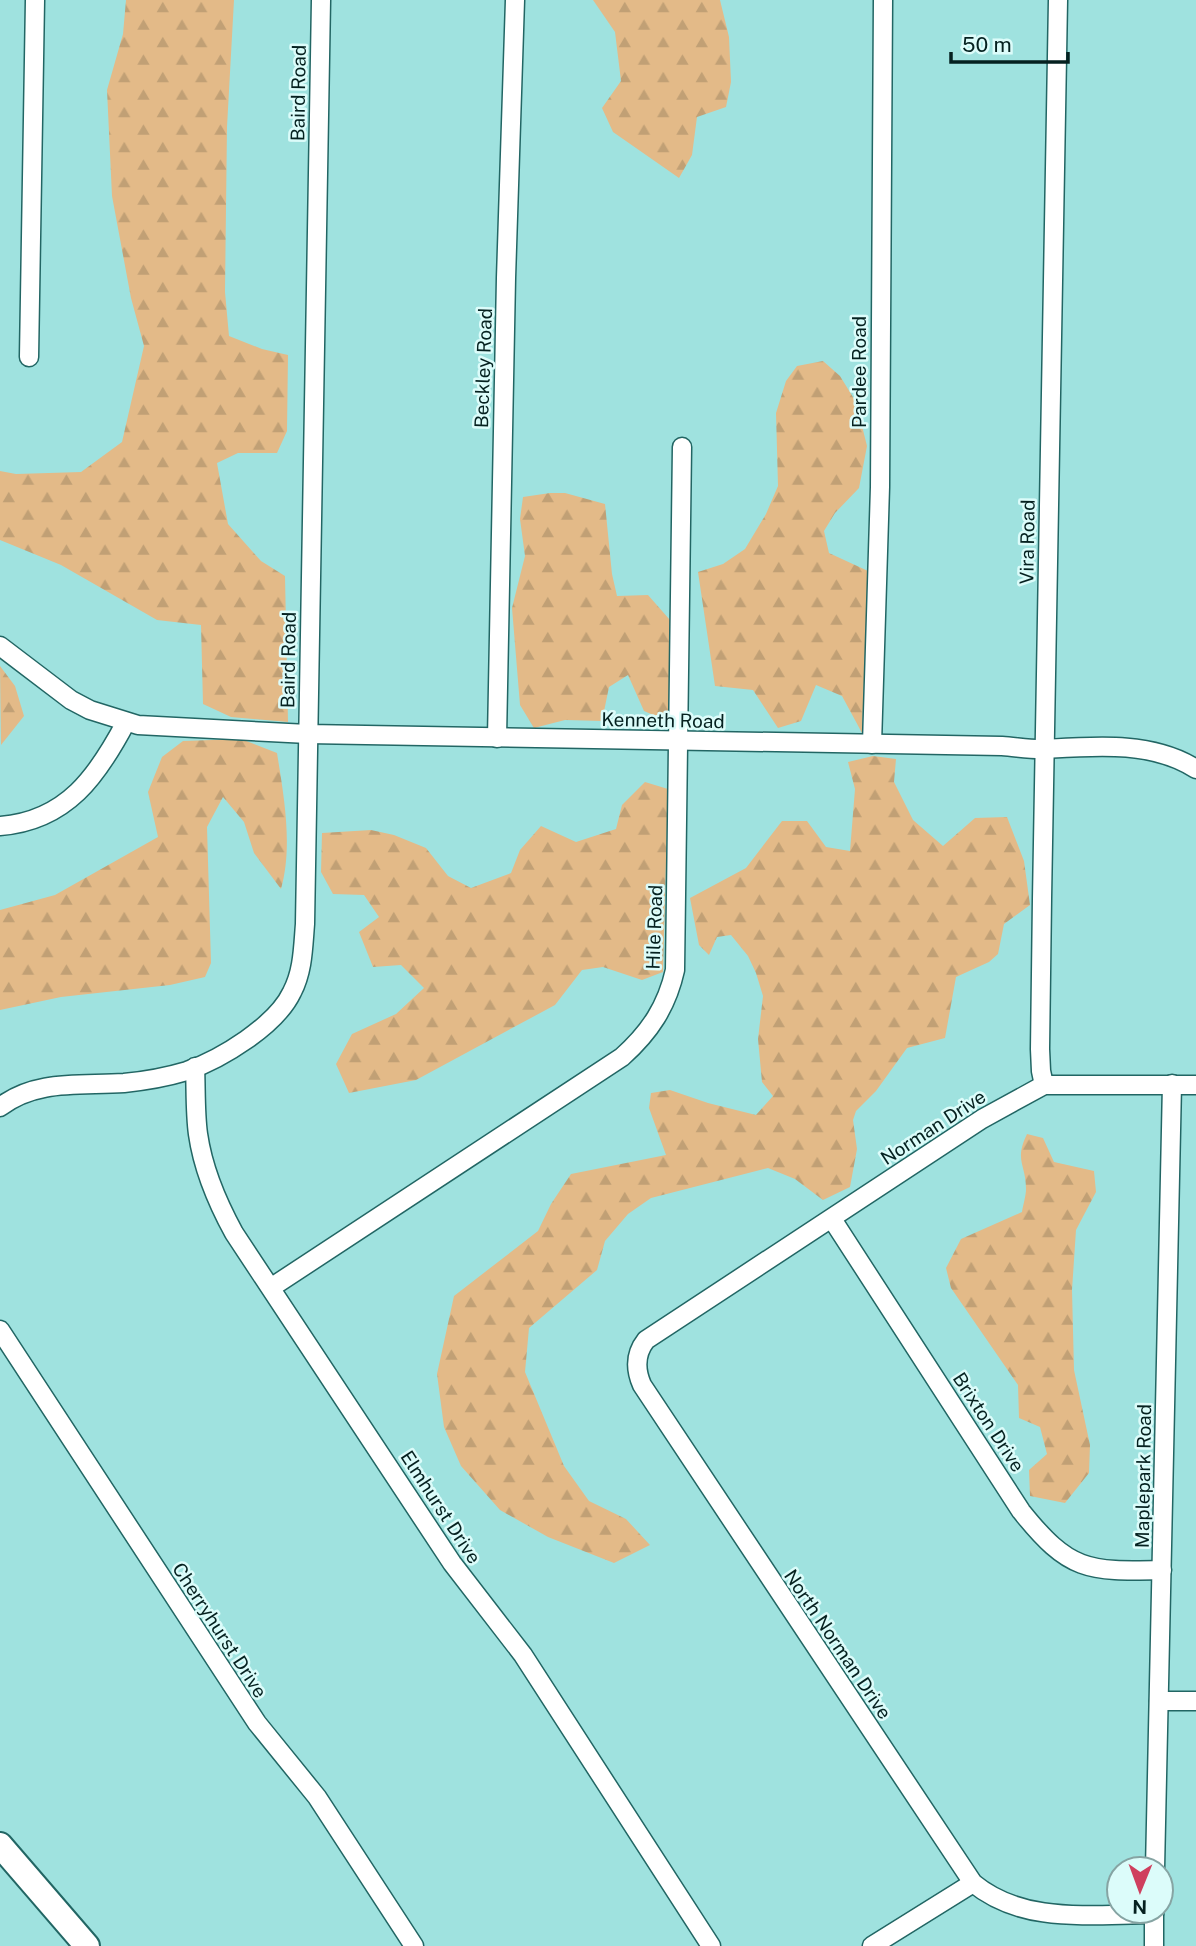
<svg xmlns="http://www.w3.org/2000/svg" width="1196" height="1946" font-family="'Public Sans',sans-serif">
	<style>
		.forest { fill: url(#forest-firs) }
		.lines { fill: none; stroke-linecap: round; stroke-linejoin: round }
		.minor-casing { stroke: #226664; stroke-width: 21 }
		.secondary-casing { stroke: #226664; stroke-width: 28 }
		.minor { stroke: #fff; stroke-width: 18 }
		.secondary { stroke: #fff; stroke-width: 24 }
		.labels { text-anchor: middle; stroke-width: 5; stroke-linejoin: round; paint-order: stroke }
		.street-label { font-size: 19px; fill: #052120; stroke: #dcfcfa }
	</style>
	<defs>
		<pattern id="forest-firs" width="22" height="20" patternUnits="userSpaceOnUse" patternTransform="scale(1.75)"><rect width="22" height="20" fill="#e3ba88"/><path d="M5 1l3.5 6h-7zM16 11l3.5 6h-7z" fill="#c1a075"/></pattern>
	</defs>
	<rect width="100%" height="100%" fill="#9fe2df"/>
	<!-- forest -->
	<g class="forest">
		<polygon points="126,0 234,0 227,127 225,292 229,336 262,349 288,355 287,431 277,453 238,453 217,463 228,524 261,561 285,576 288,722 231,717 203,704 201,625 157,620 61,565 0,540 0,471 16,474 81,472 122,442 144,346 131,298 112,196 107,90 123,34"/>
		<polygon points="593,0 720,0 729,37 731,82 726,107 697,117 692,155 679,178 613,132 602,108 621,81 615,32"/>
		<polygon points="823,361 840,376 856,402 867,446 859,488 835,513 824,531 829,553 868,571 862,733 842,696 816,685 801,721 778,728 753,690 715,686 698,572 723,564 745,549 766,514 778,486 776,413 786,381 797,366"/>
		<polygon points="550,493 565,493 605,504 612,574 617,596 648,595 670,620 671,692 667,721 644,711 628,675 609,687 602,721 565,720 534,728 520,705 512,608 525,556 520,519 523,497"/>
		<polygon points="0,666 15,686 24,716 1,745"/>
		<path d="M241 739 277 753C284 797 293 846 281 889L254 853 244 822 223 797 207 827 211 963 205 977 170 985 61 997 0 1010V910L55 895 158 837 148 792 162 757 183 741Z"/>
		<polygon points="873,756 896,759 894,782 913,820 943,846 975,818 1007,817 1024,861 1030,905 1004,924 998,954 989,962 956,977 945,1038 907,1048 876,1091 856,1111 853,1120 857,1149 850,1187 823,1200 795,1179 768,1168 651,1198 628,1214 605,1241 597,1270 529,1328 525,1372 564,1466 589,1501 626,1519 650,1545 614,1563 548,1537 500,1510 461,1466 444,1427 437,1374 454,1296 538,1231 551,1204 571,1174 666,1155 649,1108 651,1093 670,1090 708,1103 756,1115 773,1096 762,1082 758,1039 763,996 756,973 748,956 731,935 717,937 709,955 699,945 690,898 746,868 782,821 807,821 826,847 850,851 855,789 848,762"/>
		<polygon points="645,782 668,789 663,972 642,980 603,967 582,970 555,1005 416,1080 349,1093 336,1064 352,1034 396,1014 424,988 401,965 373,967 359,932 379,917 364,895 333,894 321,872 322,833 371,830 394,835 426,848 448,876 471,888 511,873 520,850 541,826 576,842 616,829 622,805"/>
		<path d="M1027 1134 1043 1138 1054 1162 1094 1171 1096 1192 1076 1230 1072 1290 1074 1370 1090 1445 1089 1473 1065 1503 1030 1496 1029 1470 1047 1454 1040 1427 1019 1418 1018 1385 951 1288 946 1268 961 1239 1022 1212C1023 1205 1026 1196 1026 1189 1026 1164 1014 1161 1027 1134Z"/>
	</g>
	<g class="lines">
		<defs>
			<g id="minor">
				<polyline points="29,357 35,0"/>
				<path d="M0 646 71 700 90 710 138 725 308 734 1002 746C1017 747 1032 750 1046 749 1095 746 1153 741 1196 769"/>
				<polyline points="497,738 506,278 515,0"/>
				<polyline points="872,744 880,487 883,0"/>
				<path d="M0 826C67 821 98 775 126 722"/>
				<path d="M195 1067C196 1089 195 1112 198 1134 203 1169 217 1202 234 1233L452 1563 523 1655 711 1946"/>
				<polyline points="1044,1085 1041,1071 1040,1049 1042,899 1058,0"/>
				<path d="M0 1107C36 1079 81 1086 124 1083 144 1081 167 1077 187 1071 221 1059 276 1026 292 992 303 971 303 948 305 924L321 0"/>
				<path d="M832 1219 1021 1511C1069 1571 1087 1572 1162 1570"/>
				<path d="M272 1287 622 1057C650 1032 667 1006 675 970L682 447"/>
				<polyline points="0,1330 257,1723 317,1797 414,1946"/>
				<polyline points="1159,1701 1196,1701"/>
				<polyline points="1155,1869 1172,1084"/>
				<path d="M1154 1914C1092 1914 1024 1925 973 1883L642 1385C635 1369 635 1354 646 1340L982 1119 1044 1085H1196"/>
				<polyline points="872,1946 973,1883"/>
				<polyline points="1154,1946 1154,1911"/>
			</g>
			<polyline id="secondary" points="0,1845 87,1946"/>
		</defs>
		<!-- minor casing -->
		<use href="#minor" class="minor-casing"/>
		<!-- secondary casing -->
		<use href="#secondary" class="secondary-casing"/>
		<!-- minor -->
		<use href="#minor" class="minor"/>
		<!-- secondary -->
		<use href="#secondary" class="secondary"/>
	</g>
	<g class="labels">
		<!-- street labels -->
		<g class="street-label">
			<text transform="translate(298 93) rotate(-89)" y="7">Baird Road</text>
			<text transform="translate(483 368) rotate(-88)" y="7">Beckley Road</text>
			<text transform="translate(859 372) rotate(-90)" y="7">Pardee Road</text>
			<text transform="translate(1027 542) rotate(-89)" y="7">Vira Road</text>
			<text transform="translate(288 660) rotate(-89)" y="7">Baird Road</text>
			<text transform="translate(663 720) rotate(1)" y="7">Kenneth Road</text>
			<text transform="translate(654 927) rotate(-88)" y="7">Hile Road</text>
			<text transform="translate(933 1127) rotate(-33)" y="7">Norman Drive</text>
			<text transform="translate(989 1422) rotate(57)" y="7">Brixton Drive</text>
			<text transform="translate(1143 1476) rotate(-89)" y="7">Maplepark Road</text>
			<text transform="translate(441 1507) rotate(57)" y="7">Elmhurst Drive</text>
			<text transform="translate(220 1630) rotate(57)" y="7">Cherryhurst Drive</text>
			<text transform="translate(838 1644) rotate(56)" y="7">North Norman Drive</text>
		</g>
	</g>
	<!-- north arrow -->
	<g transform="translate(1140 1890) rotate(181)"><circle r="33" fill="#dcfcfa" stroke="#86a4a3" stroke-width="2"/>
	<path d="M0-5L12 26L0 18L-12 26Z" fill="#cf3f5e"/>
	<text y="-10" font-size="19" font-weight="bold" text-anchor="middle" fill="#052120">N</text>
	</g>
	<!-- scale -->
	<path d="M951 52v10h117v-10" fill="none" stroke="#052120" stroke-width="3.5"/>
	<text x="962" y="52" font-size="21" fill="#052120" stroke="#dcfcfa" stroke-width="5" paint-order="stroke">50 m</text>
</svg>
